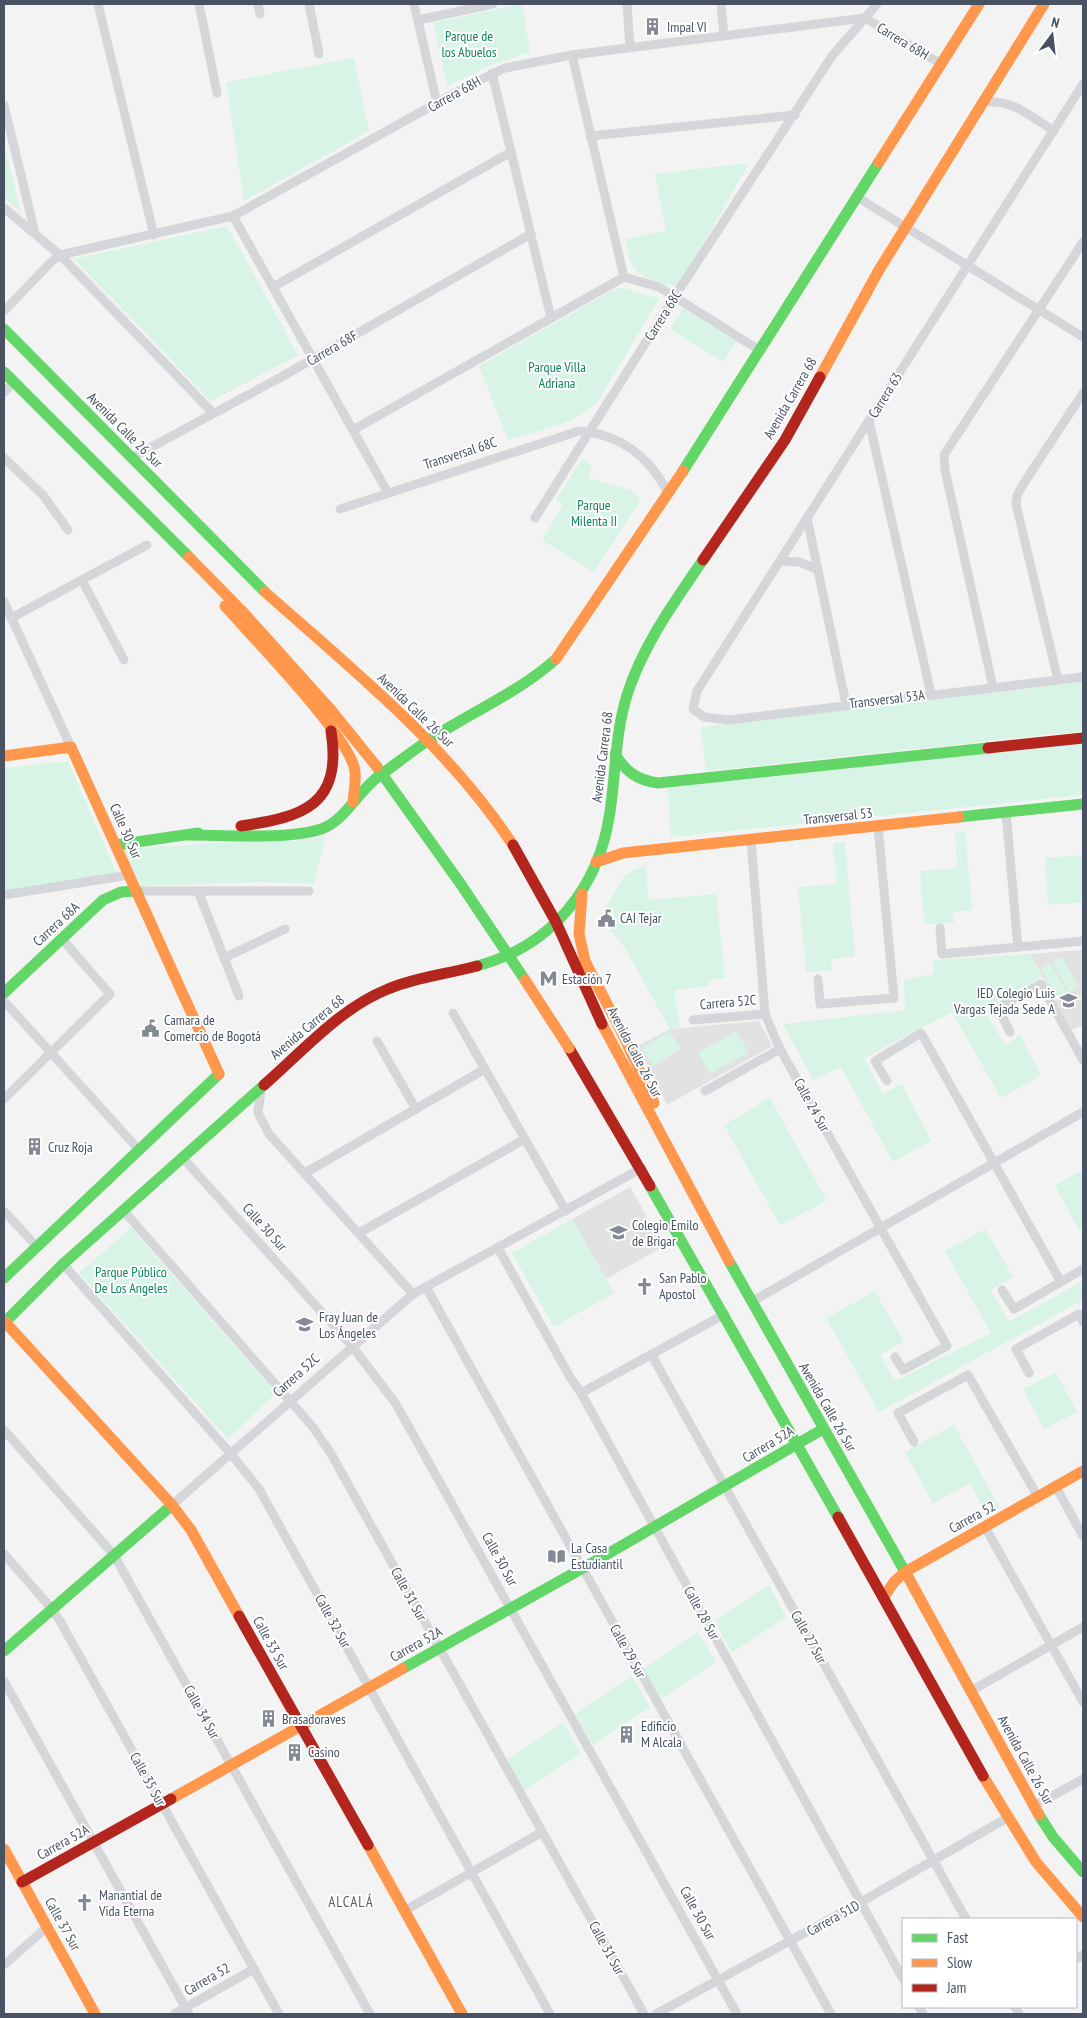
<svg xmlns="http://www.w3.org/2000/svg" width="1087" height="2018" font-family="'PT Sans Narrow',sans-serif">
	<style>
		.education { fill: #e2e2e3 }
		.green { fill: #d7f4e6 }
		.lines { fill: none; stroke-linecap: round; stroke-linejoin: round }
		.street { stroke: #d4d6da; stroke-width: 9 }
		.fast { stroke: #63d668; stroke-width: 11 }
		.slow { stroke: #ff974d; stroke-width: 11 }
		.jam { stroke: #b3261e; stroke-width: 11 }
		.fast-bridge { stroke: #63d668; stroke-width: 11 }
		.slow-bridge { stroke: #ff974d; stroke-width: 11 }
		.jam-bridge { stroke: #b3261e; stroke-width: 11 }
		.labels { text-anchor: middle; stroke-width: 4; stroke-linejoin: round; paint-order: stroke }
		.poi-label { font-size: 14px; fill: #485262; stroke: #fff; text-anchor: start }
		.park-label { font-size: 14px; fill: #0f875e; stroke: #fff }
		.street-label { font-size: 14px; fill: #485262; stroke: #fff }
		.neighbourhood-label { font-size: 15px; letter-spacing: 1px; fill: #5e6168; stroke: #fff }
	</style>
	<rect width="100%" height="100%" fill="#f4f3f3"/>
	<!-- education -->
	<g class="education">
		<polygon points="1083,950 1083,1025 1072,1030 1030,954"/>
		<polygon points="759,1021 772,1046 667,1105 638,1046 670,1029"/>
		<polygon points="630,1187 664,1246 606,1279 572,1219"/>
	</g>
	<!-- green -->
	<g class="green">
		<polygon points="522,4 530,52 486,67 447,86 433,23"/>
		<polygon points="354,58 369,131 244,201 226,82"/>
		<polygon points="4,153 6,153 21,212 4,198"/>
		<path d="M749 163 679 286C671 289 641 277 635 269 629 261 627 249 625 239L666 231 655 174Z"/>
		<polygon points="227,226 298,355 211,401 74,259"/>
		<path d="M624 288 659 299 598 401C575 425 539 430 508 440L479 366 615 289Z"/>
		<polygon points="683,308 736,341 723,362 670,329"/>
		<polygon points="582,459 592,465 589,478 630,490 641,499 594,572 542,540 563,505 556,500"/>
		<polygon points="1083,682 1083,731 706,771 701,727"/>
		<polygon points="1083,743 1083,795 671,837 667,788"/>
		<polygon points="68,761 117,875 4,892 4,768"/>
		<polygon points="965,832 972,910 953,912 954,923 924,924 920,871 957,868 955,833"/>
		<polygon points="325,837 314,884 262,882 141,886 123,849 267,840 298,841"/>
		<polygon points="845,842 855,957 831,959 832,970 806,972 798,887 837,884 833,843"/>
		<polygon points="1083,855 1083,902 1048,905 1045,858"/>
		<polygon points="645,865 649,900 716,894 725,978 709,980 710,986 675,990 679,1027 670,1029 624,946 608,928 615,915 605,909 624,876"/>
		<polygon points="1030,954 1042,977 983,1009 1005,1045 1020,1035 1041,1075 1001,1098 952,1012 864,1058 883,1094 902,1084 931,1141 893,1162 841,1067 813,1080 783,1024 905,1010 904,980 933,974 933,960"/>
		<polygon points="1062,957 1079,987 1069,992 1052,962"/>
		<polygon points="1050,963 1067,993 1057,998 1040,968"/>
		<polygon points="670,1031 681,1049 653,1066 642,1048"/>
		<polygon points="736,1031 749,1052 710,1074 698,1053"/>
		<polygon points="770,1098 827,1201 780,1225 724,1125"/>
		<polygon points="1083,1170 1083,1228 1079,1230 1055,1185"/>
		<polygon points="572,1219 614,1293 554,1327 512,1253"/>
		<polygon points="131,1228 276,1393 228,1439 79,1273"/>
		<polygon points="985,1229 1013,1277 991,1290 1009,1322 1083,1281 1083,1300 879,1412 826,1318 875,1291 904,1342 880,1355 895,1381 991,1333 945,1251"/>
		<polygon points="1056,1372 1077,1412 1044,1429 1023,1389"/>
		<polygon points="954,1425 999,1507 987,1514 970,1483 933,1503 905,1452"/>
		<polygon points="769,1585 786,1617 732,1653 715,1621"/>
		<polygon points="698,1632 716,1662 661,1699 644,1669"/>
		<polygon points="632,1676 650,1707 593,1745 575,1714"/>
		<polygon points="563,1723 581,1753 524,1791 507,1760"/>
	</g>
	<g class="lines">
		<!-- street -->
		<g class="street">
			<polyline points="98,4 154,235"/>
			<polyline points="199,4 217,93"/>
			<polyline points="258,4 260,14"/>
			<polyline points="309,4 319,54"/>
			<polyline points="414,4 437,103"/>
			<polyline points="627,4 630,47"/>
			<polyline points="721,4 724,36"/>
			<polyline points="418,20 493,4"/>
			<polyline points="572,55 624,277"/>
			<polyline points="492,73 551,318"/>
			<polyline points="1083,84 697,691 693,709 704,717 729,720 1083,677"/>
			<path d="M982 102C1013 99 1028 115 1054 131"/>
			<polyline points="4,105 35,233"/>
			<polyline points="590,136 795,115"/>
			<polyline points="857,197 1083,337"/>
			<polyline points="4,208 60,255 213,413"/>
			<polyline points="233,216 388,493"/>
			<polyline points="624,277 659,287 759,350"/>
			<polyline points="273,287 511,152"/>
			<polyline points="4,311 51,262 60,255 233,216 466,87 505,68 572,55 865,18 941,64"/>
			<polyline points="4,392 14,382"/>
			<polyline points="869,421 931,694"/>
			<polyline points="353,430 624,277"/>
			<polyline points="4,458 43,495 68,530"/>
			<polyline points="131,458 283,376 531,234"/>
			<path d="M340 509 579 431C620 434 650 457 668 493"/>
			<polyline points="535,518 675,296 832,56 877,4"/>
			<polyline points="807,518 846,704"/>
			<polyline points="780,561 799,562 817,569"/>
			<polyline points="82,580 124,660"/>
			<polyline points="4,602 71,747"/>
			<polyline points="11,618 147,545"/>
			<polyline points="1058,680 1016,504 1017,496 1022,486 1083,393"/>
			<polyline points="993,687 945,470 944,455 1083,242"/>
			<polyline points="1006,813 1018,947"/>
			<polyline points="751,840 765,1014 780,1049 947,1346 903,1370 895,1357"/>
			<polyline points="137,891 309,891"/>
			<polyline points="198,891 239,996"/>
			<polyline points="4,895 129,875"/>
			<polyline points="940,928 942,954 1083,941"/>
			<polyline points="224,958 285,929"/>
			<polyline points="818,979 820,1004 894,998 878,826"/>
			<polyline points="4,1001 140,1151"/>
			<polyline points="453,1013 566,1211"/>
			<polyline points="693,1020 765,1014"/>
			<polyline points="1010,1032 998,1008 1041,984 1083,1060"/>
			<polyline points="377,1041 416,1109"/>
			<polyline points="887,1081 875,1061 921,1033 1061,1282"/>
			<polyline points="261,1091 258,1113 269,1134 413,1294"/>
			<polyline points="705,1091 780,1049"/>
			<polyline points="4,1099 110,994 62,939"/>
			<polyline points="182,1157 352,1346 396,1404 737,2014"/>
			<polyline points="305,1173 485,1069"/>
			<polyline points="123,1210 312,1426 330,1452 644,2014"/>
			<polyline points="4,1211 37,1247"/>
			<polyline points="359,1233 525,1139"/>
			<polyline points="498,1248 570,1377 581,1393 903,1979"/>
			<polyline points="63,1264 231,1454 259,1489 550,2014"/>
			<polyline points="426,1287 831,2014"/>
			<polyline points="1002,1290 1014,1309 1083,1269"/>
			<polyline points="751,1302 1083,1112"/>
			<polyline points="651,1354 966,1919"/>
			<polyline points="1029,1373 1016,1349 1079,1314 1083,1322"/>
			<polyline points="581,1393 725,1314"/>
			<polyline points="4,1430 114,1555 370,2014"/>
			<polyline points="914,1442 898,1413 968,1375 1038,1497"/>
			<polyline points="1056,1487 1083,1536"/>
			<polyline points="172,1505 413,1294 642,1168"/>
			<polyline points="985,1527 1083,1702"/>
			<polyline points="4,1554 52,1609 60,1621 279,2014"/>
			<polyline points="4,1681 189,2014"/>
			<polyline points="971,1691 1083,1627"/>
			<polyline points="1034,1806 1083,1779"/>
			<polyline points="404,1911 542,1832"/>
			<polyline points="1076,1959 1083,1955"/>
			<polyline points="4,1965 47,1927"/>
			<polyline points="919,2007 923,2014"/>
			<polyline points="1015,2007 1019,2014"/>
			<polyline points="174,2014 254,1969"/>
			<polyline points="656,2014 861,1902 1007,1818"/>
		</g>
		<!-- fast -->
		<g class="fast">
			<polyline points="4,329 265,592"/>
			<polyline points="4,372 189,557"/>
			<polyline points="683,471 879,162"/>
			<path d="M615 754C626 772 637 780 658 783L988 748"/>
			<polyline points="959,817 1083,804"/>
			<path d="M188 835C224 835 288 840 321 829 345 821 359 790 379 776 396 764 412 751 429 740 471 712 518 693 556 659"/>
			<polyline points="116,845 198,833"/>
			<path d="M477 966C552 946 599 888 610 812 616 772 615 734 627 695 643 645 673 604 703 560"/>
			<polyline points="4,993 103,900 121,892 137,891"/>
			<polyline points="650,1186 838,1517"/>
			<polyline points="729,1261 908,1577"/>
			<polyline points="4,1278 219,1074"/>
			<polyline points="4,1323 63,1264 264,1085"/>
			<polyline points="4,1651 172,1505"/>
			<polyline points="402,1669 592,1563 823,1429"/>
			<polyline points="1039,1815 1053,1837 1083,1872"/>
		</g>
		<!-- slow -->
		<g class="slow">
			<polyline points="879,162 979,4"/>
			<polyline points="820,377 879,270 1044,4"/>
			<polyline points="189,557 242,611"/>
			<path d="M225 606C251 636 351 738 355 771 356 781 354 792 353 802"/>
			<polyline points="556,659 683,471"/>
			<polyline points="4,756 71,747 219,1074"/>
			<polyline points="596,862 623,853 959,817"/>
			<polyline points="582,894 579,934 585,961 624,1037 654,1103"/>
			<polyline points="602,1024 729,1261"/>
			<polyline points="5,1322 172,1505 191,1530 239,1616"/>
			<polyline points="908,1577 1039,1815"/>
			<polyline points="884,1597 894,1582 905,1572 1083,1471"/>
			<polyline points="983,1776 1036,1862 1083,1917"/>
			<polyline points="171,1799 402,1669"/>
			<polyline points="368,1845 462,2014"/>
			<polyline points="4,1849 95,2014"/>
		</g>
		<!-- jam -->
		<g class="jam">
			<polyline points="703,560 785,440 820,377"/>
			<polyline points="988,748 1083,738"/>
			<path d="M241 826C302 817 343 806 331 731"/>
			<polyline points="569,1048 650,1186"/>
			<path d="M264 1085C302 1052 340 1008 388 989 416 977 448 974 477 966"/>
			<polyline points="838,1517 983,1776"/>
			<polyline points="239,1616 368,1845"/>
			<polyline points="22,1882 171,1799"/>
		</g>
		<!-- fast-bridge -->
		<polyline class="fast-bridge" points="377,767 460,883 525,980"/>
		<!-- slow-bridge -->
		<g class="slow-bridge">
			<path d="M265 592C353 670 447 745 513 845"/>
			<polyline points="242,611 331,710 377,767"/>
			<polyline points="525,980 569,1048"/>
		</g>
		<!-- jam-bridge -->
		<polyline class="jam-bridge" points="513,845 556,922 602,1024"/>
	</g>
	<!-- icons -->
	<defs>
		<symbol id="building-bare" viewBox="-9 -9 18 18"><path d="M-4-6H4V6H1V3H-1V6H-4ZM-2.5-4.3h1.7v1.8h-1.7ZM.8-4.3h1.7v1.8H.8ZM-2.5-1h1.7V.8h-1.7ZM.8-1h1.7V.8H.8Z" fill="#848a95" stroke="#fff" stroke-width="2.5" paint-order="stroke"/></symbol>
		<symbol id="civic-bare" viewBox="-9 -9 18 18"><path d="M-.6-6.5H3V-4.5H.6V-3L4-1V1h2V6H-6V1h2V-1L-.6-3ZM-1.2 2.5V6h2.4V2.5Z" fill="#848a95" stroke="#fff" stroke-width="2.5" paint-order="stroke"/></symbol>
		<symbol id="metro-bare" viewBox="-9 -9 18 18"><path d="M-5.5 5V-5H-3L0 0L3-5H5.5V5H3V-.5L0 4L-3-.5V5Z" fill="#848a95" stroke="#fff" stroke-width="2.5" paint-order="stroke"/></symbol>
		<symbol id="school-bare" viewBox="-9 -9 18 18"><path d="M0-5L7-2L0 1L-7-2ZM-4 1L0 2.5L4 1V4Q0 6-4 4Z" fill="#848a95" stroke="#fff" stroke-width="2.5" paint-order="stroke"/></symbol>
		<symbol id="church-bare" viewBox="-9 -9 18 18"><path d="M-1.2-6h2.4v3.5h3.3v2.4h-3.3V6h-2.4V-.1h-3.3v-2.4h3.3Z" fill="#848a95" stroke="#fff" stroke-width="2.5" paint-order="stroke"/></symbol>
		<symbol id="library-bare" viewBox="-9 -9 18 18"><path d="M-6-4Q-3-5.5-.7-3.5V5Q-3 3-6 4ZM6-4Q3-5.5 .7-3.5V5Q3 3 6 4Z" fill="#848a95" stroke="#fff" stroke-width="2.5" paint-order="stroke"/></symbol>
	</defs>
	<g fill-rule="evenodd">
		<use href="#building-bare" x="640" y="14" width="25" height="25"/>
		<use href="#civic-bare" x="594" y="906" width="25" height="25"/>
		<use href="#metro-bare" x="536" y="966" width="25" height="25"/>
		<use href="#school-bare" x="1056" y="988" width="25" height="25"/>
		<use href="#civic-bare" x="138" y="1016" width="25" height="25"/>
		<use href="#building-bare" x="22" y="1134" width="25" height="25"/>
		<use href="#school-bare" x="606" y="1220" width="25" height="25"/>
		<use href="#church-bare" x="632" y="1274" width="25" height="25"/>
		<use href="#school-bare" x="292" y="1312" width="25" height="25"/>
		<use href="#library-bare" x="544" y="1544" width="25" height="25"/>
		<use href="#building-bare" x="256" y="1706" width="25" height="25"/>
		<use href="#building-bare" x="614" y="1722" width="25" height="25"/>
		<use href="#building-bare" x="282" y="1740" width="25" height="25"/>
		<use href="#church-bare" x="72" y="1890" width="25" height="25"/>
	</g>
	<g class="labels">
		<!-- poi labels -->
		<g class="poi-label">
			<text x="667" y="32">Impal VI</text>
			<text x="620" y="923">CAI Tejar</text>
			<text x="562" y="984">Estación 7</text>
			<text x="1055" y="998" text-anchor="end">IED Colegio Luis<tspan x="1055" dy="16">Vargas Tejada Sede A</tspan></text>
			<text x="164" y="1025">Camara de<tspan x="164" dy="16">Comercio de Bogotá</tspan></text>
			<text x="48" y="1152">Cruz Roja</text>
			<text x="632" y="1230">Colegio Emilo<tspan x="632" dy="16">de Brigar</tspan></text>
			<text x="659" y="1283">San Pablo<tspan x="659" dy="16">Apostol</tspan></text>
			<text x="319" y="1322">Fray Juan de<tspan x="319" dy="16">Los Ángeles</tspan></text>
			<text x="571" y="1553">La Casa<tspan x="571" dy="16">Estudiantil</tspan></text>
			<text x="282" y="1724">Brasadoraves</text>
			<text x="641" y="1731">Edificio<tspan x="641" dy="16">M Alcala</tspan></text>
			<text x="308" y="1757">Casino</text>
			<text x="99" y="1900">Manantial de<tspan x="99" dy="16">Vida Eterna</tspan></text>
		</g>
		<!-- park labels -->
		<g class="park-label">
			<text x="469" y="41">Parque de<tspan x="469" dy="16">los Abuelos</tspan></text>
			<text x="557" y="372">Parque Villa<tspan x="557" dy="16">Adriana</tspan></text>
			<text x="594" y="510">Parque<tspan x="594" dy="16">Milenta II</tspan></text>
			<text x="131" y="1277">Parque Público<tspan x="131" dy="16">De Los Angeles</tspan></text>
		</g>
		<!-- street labels -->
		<g class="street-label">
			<text transform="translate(903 41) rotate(31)" y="5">Carrera 68H</text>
			<text transform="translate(454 94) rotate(-29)" y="5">Carrera 68H</text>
			<text transform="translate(663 315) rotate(-58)" y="5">Carrera 68C</text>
			<text transform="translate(332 348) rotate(-30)" y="5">Carrera 68F</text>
			<text transform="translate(885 395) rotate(-58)" y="5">Carrera 63</text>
			<text transform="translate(790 398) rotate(-60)" y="5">Avenida Carrera 68</text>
			<text transform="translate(125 430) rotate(45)" y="5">Avenida Calle 26 Sur</text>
			<text transform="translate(460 453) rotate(-18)" y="5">Transversal 68C</text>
			<text transform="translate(887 699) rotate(-7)" y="5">Transversal 53A</text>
			<text transform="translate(416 710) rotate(44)" y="5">Avenida Calle 26 Sur</text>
			<text transform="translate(602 757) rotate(-83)" y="5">Avenida Carrera 68</text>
			<text transform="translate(838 816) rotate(-6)" y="5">Transversal 53</text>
			<text transform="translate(126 831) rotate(66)" y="5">Calle 30 Sur</text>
			<text transform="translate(56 924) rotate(-43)" y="5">Carrera 68A</text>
			<text transform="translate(728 1002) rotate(-5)" y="5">Carrera 52C</text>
			<text transform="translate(307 1027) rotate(-40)" y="5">Avenida Carrera 68</text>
			<text transform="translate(635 1052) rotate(62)" y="5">Avenida Calle 26 Sur</text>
			<text transform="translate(812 1105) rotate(61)" y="5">Calle 24 Sur</text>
			<text transform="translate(265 1227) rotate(48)" y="5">Calle 30 Sur</text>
			<text transform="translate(296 1375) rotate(-42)" y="5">Carrera 52C</text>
			<text transform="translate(828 1407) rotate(60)" y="5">Avenida Calle 26 Sur</text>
			<text transform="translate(768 1444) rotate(-31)" y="5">Carrera 52A</text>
			<text transform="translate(972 1517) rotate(-29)" y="5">Carrera 52</text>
			<text transform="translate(500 1559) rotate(61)" y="5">Calle 30 Sur</text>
			<text transform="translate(409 1594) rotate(61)" y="5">Calle 31 Sur</text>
			<text transform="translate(702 1613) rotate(61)" y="5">Calle 28 Sur</text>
			<text transform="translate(333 1621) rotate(61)" y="5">Calle 32 Sur</text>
			<text transform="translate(809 1637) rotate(61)" y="5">Calle 27 Sur</text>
			<text transform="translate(271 1643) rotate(61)" y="5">Calle 33 Sur</text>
			<text transform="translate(416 1644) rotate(-29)" y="5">Carrera 52A</text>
			<text transform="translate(628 1651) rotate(61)" y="5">Calle 29 Sur</text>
			<text transform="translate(202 1712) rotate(61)" y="5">Calle 34 Sur</text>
			<text transform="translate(1026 1760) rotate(61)" y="5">Avenida Calle 26 Sur</text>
			<text transform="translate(148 1779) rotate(61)" y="5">Calle 35 Sur</text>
			<text transform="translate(63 1842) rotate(-29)" y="5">Carrera 52A</text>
			<text transform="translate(698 1913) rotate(61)" y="5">Calle 30 Sur</text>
			<text transform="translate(833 1918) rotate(-29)" y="5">Carrera 51D</text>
			<text transform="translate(63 1924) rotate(61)" y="5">Calle 37 Sur</text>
			<text transform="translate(607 1948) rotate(61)" y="5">Calle 31 Sur</text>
			<text transform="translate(207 1979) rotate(-30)" y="5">Carrera 52</text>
		</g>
		<!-- neighbourhood labels -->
		<g class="neighbourhood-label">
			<text x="351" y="1907">ALCALÁ</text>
		</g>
	</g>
	<!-- border -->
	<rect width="1087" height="2018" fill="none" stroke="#485262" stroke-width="10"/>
	<!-- legend -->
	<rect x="902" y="1918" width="175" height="90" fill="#ffffff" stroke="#b6bac0"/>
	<rect x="912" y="1934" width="25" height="8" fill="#63d668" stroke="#b6bac0"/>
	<text x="947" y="1943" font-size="15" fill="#485262">Fast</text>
	<rect x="912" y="1959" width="25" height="8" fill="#ff974d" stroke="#b6bac0"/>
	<text x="947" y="1968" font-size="15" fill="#485262">Slow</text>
	<rect x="912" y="1984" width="25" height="8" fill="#b3261e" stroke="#b6bac0"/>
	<text x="947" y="1993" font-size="15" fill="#485262">Jam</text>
	<!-- north arrow -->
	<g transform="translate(1052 35) rotate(15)" stroke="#ffffff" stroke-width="4" paint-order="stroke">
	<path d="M0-4L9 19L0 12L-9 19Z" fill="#485262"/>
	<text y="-8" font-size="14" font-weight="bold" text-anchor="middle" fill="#485262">N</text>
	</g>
</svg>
